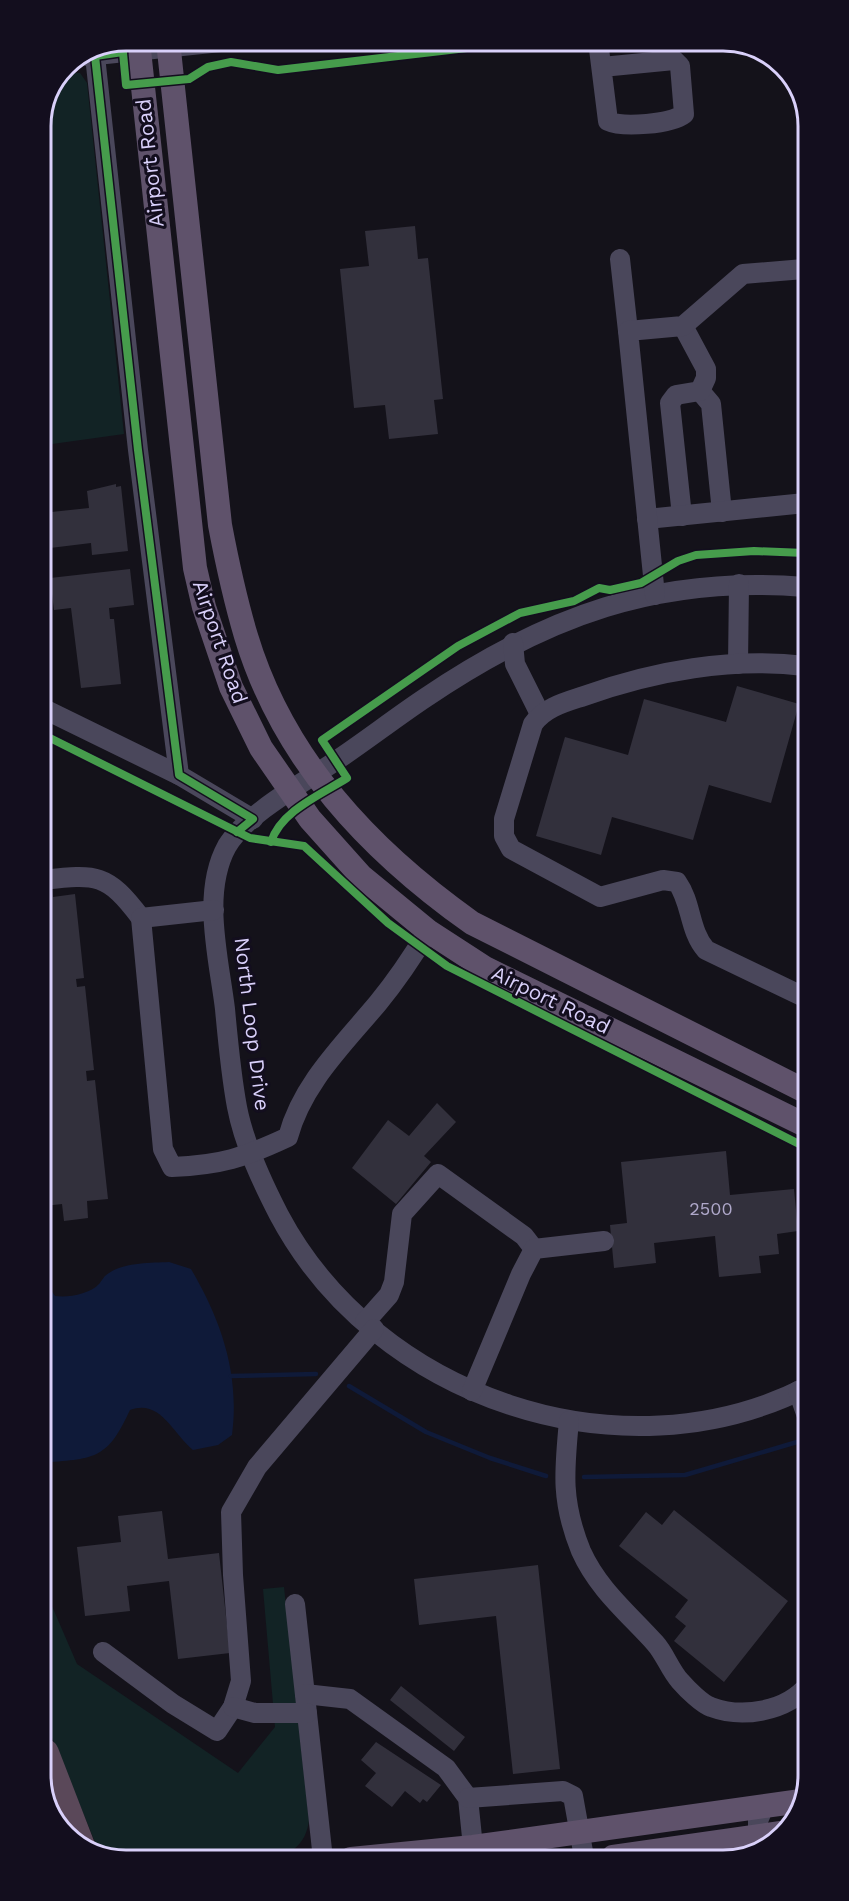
<svg xmlns="http://www.w3.org/2000/svg" width="849" height="1901" font-family="'Work Sans',sans-serif">
	<style>
		.green { fill: #122325 }
		.water { fill: #0f1a39 }
		.lines { fill: none; stroke-linecap: round; stroke-linejoin: round }
		.stream { stroke: #0f1a39; stroke-width: 4.5 }
		.building { fill: #32303c }
		.minor { stroke: #4a475b; stroke-width: 20 }
		.major { stroke: #5f526b; stroke-width: 24 }
		.highway { stroke: #5a4859; stroke-width: 28 }
		.cycleway-casing { stroke: #130e1e; stroke-width: 11 }
		.cycleway { stroke: #469c4c; stroke-width: 8 }
		.labels { text-anchor: middle; stroke-width: 6; stroke-linejoin: round; paint-order: stroke }
		.number-label { font-size: 18px; fill: #afa8ca }
		.street-label { font-size: 21px; fill: #d9d0fa; stroke: #130e1e }
		.rim { fill: none; stroke: #d9d0fa; stroke-width: 3 }
	</style>
	<rect width="100%" height="100%" fill="#14121a"/>
	<!-- green -->
	<g class="green">
		<polygon points="63,72 80,73 87,83 124,434 45,445 42,449 41,120"/>
		<path d="M284 1587 309 1821C307 1832 304 1841 294 1849 270 1867 155 1860 120 1860L109 1856 95 1842 45 1721V1590L77 1664 238 1773 275 1727 263 1589Z"/>
	</g>
	<!-- water -->
	<path class="water" d="M169 1262 191 1269C221 1320 240 1374 232 1435L218 1445 193 1450C172 1433 161 1399 130 1410 109 1455 99 1459 50 1462L44 1458V1280L55 1296C68 1298 90 1294 99 1284 100 1283 104 1277 105 1276 121 1262 149 1263 169 1262Z"/>
	<g class="lines">
		<!-- stream -->
		<g class="stream">
			<polyline points="231,1376 316,1374"/>
			<polyline points="349,1386 426,1432 490,1458 546,1476"/>
			<polyline points="584,1477 685,1475 797,1442"/>
		</g>
	</g>
	<!-- building -->
	<g class="building">
		<polygon points="415,226 418,259 428,258 443,399 434,400 438,434 389,439 385,405 354,408 340,269 369,266 365,231"/>
		<polygon points="116,484 116,487 121,486 128,551 92,555 91,543 42,549 42,513 89,508 87,491"/>
		<polygon points="130,569 134,605 109,608 110,619 114,619 121,684 81,688 71,608 54,610 50,578"/>
		<polygon points="737,686 799,704 771,803 709,785 693,840 612,817 601,855 536,836 565,737 628,755 644,699 726,722"/>
		<polygon points="52,884 53,897 75,894 84,978 76,979 77,987 85,986 94,1070 86,1071 87,1081 95,1080 108,1199 87,1201 88,1218 64,1221 62,1204 44,1206 43,885"/>
		<polygon points="437,1103 456,1122 424,1156 431,1162 396,1204 352,1168 388,1120 409,1136"/>
		<polygon points="726,1151 730,1195 794,1189 798,1231 777,1234 779,1254 759,1256 761,1273 719,1277 715,1236 654,1243 656,1263 614,1268 610,1225 627,1223 621,1162"/>
		<polygon points="674,1510 788,1601 724,1682 674,1641 686,1626 675,1617 688,1600 619,1546 646,1512 662,1525"/>
		<polygon points="162,1511 168,1559 219,1553 230,1653 178,1659 169,1581 127,1586 130,1611 85,1616 77,1547 121,1542 118,1516"/>
		<polygon points="538,1565 560,1769 513,1774 496,1616 419,1625 414,1579"/>
		<polygon points="401,1686 465,1737 454,1751 390,1700"/>
		<polygon points="376,1742 441,1785 427,1802 423,1799 420,1803 405,1791 392,1807 365,1786 376,1773 361,1760"/>
	</g>
	<g class="lines">
		<!-- minor -->
		<g class="minor">
			<path d="M598 41 608 121C623 128 671 124 684 114L680 66 674 60 602 67"/>
			<polyline points="87,56 230,41"/>
			<polyline points="95,56 138,450 179,775 253,819"/>
			<polyline points="620,259 628,331"/>
			<polyline points="700,391 711,404 722,512"/>
			<polyline points="682,516 670,403 676,395 700,391 706,378 706,369 683,326"/>
			<polyline points="647,519 805,503"/>
			<path d="M805 587C658 575 546 616 425 698 395 718 367 740 337 760 305 782 247 813 227 846 201 893 219 959 225 1009 228 1042 231 1075 237 1107 244 1144 262 1182 279 1215 376 1398 621 1481 807 1387"/>
			<polyline points="655,595 628,331 683,326 743,274 804,269"/>
			<polyline points="513,643 515,664 540,714"/>
			<polyline points="738,664 739,584"/>
			<path d="M805 666C732 657 654 671 584 696 566 702 545 707 533 724L504 819V836L511 849 600 897 663 880 677 882C692 903 689 931 706 950L806 998"/>
			<polyline points="42,708 179,775"/>
			<path d="M43 880C97 874 107 873 141 918"/>
			<path d="M214 910 141 918 163 1149 172 1167C221 1165 243 1158 288 1137 302 1084 343 1045 378 1003 396 981 413 956 428 931"/>
			<polyline points="365,1322 389,1295 394,1282 402,1214 438,1174 524,1236 534,1249"/>
			<polyline points="472,1391 521,1274 534,1249 604,1241"/>
			<polyline points="798,1391 808,1419"/>
			<path d="M569 1421C564 1472 561 1502 581 1551 598 1589 628 1613 655 1643 665 1654 670 1670 680 1681 687 1689 702 1704 711 1707 743 1719 787 1711 808 1685"/>
			<polyline points="295,1604 323,1859"/>
			<polyline points="103,1652 173,1704 217,1731 233,1707 241,1681 233,1575 231,1512 257,1467 374,1329"/>
			<polyline points="305,1694 350,1699 446,1768 468,1798 473,1847"/>
			<polyline points="233,1707 255,1713 307,1713"/>
			<polyline points="468,1798 563,1791 573,1796 584,1857"/>
			<polyline points="758,1851 758,1821 764,1806"/>
		</g>
		<!-- major -->
		<g class="major">
			<polyline points="138,41 195,568 204,607 231,687 261,748 310,819 361,876 428,931 485,968 807,1126"/>
			<path d="M168 41 220 525C227 562 235 599 246 636 283 759 369 850 472 923L807 1092"/>
			<polyline points="613,1857 781,1833"/>
			<polyline points="351,1859 473,1847 801,1801"/>
		</g>
		<!-- highway -->
		<polyline class="highway" points="45,1753 81,1846"/>
		<defs>
			<g id="cycleway">
				<polyline points="122,42 126,85 189,79 208,67 231,62 278,70 484,46"/>
				<polyline points="123,52 95,56 138,450 179,775 253,819 237,832"/>
				<polyline points="42,734 250,838 304,846 388,923 447,966 807,1148"/>
				<path d="M271 842C281 811 320 795 347 778L322 740 458 646 520 613 574 601 599 588 610 590 641 583 678 561 696 555 754 551 805 553"/>
			</g>
		</defs>
		<!-- cycleway casing -->
		<use href="#cycleway" class="cycleway-casing"/>
		<!-- cycleway -->
		<use href="#cycleway" class="cycleway"/>
	</g>
	<g class="labels">
		<!-- number labels -->
		<g class="number-label">
			<text x="711" y="1215">2500</text>
		</g>
		<!-- street labels -->
		<g class="street-label">
			<text transform="translate(150 163) rotate(-96)" y="7">Airport Road</text>
			<text transform="translate(220 642) rotate(71)" y="7">Airport Road</text>
			<text transform="translate(551 1000) rotate(26)" y="7">Airport Road</text>
			<text transform="translate(252 1024) rotate(83)" y="7">North Loop Drive</text>
		</g>
	</g>
	<!-- crop -->
	<path d="M0 0H849V1901H0ZM126 51H723A75 75 0 0 1 798 126V1775A75 75 0 0 1 723 1850H126A75 75 0 0 1 51 1775V126A75 75 0 0 1 126 51Z" fill="#130e1e" fill-rule="evenodd"/>
	<path class="rim" d="M126 51H723A75 75 0 0 1 798 126V1775A75 75 0 0 1 723 1850H126A75 75 0 0 1 51 1775V126A75 75 0 0 1 126 51Z"/>
</svg>
